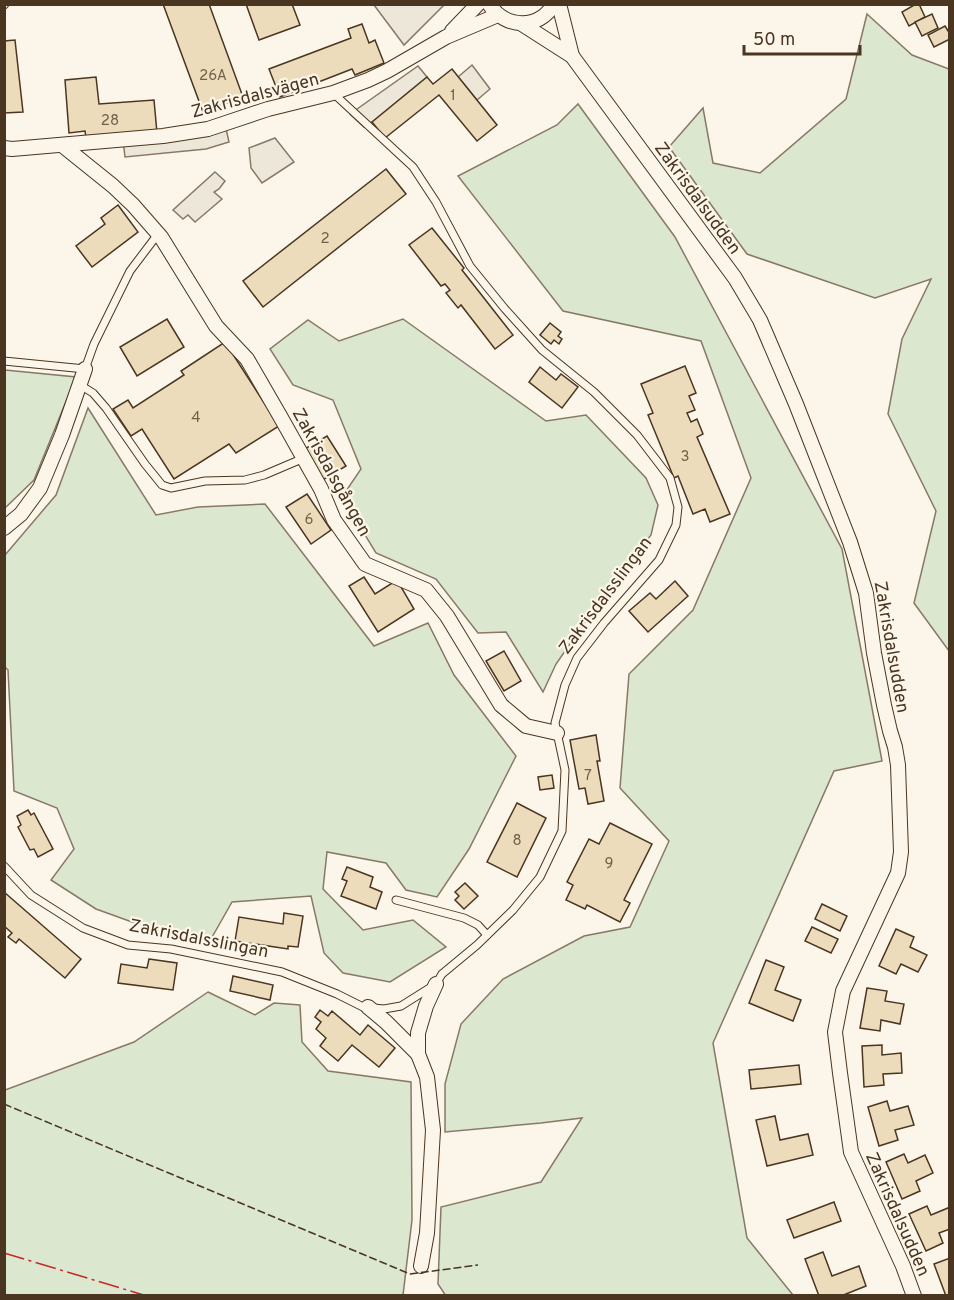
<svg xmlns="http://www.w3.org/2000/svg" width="954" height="1300" font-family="Overpass,sans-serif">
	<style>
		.green { fill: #dce7d0; stroke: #887966; stroke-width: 1.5 }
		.parking { fill: #ede7d9; stroke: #887966; stroke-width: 1.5 }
		.building { fill: #ecdcbc; stroke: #4a3520; stroke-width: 1.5 }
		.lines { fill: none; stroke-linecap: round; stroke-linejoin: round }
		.service-casing { stroke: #4a3520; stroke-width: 9 }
		.minor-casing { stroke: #4a3520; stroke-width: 16 }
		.service { stroke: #fbf6e9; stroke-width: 7 }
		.minor { stroke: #fbf6e9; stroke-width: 14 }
		.fence { stroke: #4a3520; stroke-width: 1.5; stroke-dasharray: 8 3; stroke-linecap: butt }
		.power { stroke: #c62828; stroke-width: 1.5; stroke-dasharray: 21 4.5 3 4.5; stroke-linecap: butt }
		.labels { text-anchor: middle; stroke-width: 4.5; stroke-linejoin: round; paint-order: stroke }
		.number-label { font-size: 15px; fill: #725f47 }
		.street-label { font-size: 18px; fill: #4a3520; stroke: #fbf6e9 }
	</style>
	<rect width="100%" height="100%" fill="#fbf6e9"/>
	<!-- green -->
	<g class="green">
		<polygon points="867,14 912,55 949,69 949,651 914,603 936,511 888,414 902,339 931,279 875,298 747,254 669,147 703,108 713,163 760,173 846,99"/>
		<polygon points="578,104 675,237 842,549 882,761 834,771 713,1043 747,1238 793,1295 446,1296 438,1284 441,1207 541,1182 582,1118 541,1123 445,1132 445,1084 461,1024 503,979 584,936 630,927 669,841 620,788 629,674 693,610 751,478 701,341 563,311 458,176 557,125"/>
		<polygon points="403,319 546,421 586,415 646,478 658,505 651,535 590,615 556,664 543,692 506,632 478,633 436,579 376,553 342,497 361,469 333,400 293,385 270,349 308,320 339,341"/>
		<polygon points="5,370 76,377 34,480 5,508"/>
		<polygon points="88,408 156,515 198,507 265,504 374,646 428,623 454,675 516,756 469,849 437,897 406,890 386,863 327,852 323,889 363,930 413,920 446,947 390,982 343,973 324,953 311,896 232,902 211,939 132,922 96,909 51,880 74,849 57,808 14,791 8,670 4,666 5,555 56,495"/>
		<polygon points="208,992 255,1015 274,1003 300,1005 302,1042 328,1071 411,1082 412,1220 403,1295 5,1295 5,1090 134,1042"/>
	</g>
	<!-- parking -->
	<g class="parking">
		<polygon points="374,5 444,5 404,45"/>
		<polygon points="472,65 490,89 477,100 458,77"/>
		<polygon points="418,66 427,77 372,122 364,127 350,114"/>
		<polygon points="225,124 229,142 206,149 125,157 123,140"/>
		<polygon points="275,138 294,162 262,183 251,168 249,148"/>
		<polygon points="215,172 225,181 219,189 214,192 222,199 208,211 195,222 188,215 183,219 173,210"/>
	</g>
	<!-- building -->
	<g class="building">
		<polygon points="163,4 209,4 243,97 203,112"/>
		<polygon points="246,4 292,4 300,25 259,40"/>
		<polygon points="916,4 919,4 925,17 909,26 902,12"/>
		<polygon points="932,14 938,28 922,36 915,22"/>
		<polygon points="362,24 369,43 375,40 384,63 355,75 352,69 280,97 269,69 351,38 348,29"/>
		<polygon points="945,26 950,34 950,39 934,47 928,35"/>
		<polygon points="15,40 23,112 4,113 4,41"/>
		<polygon points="452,69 497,125 477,141 439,95 385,138 372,122 427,77 433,84"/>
		<polygon points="96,77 99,104 154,100 157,133 86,138 85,131 69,133 65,80"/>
		<polygon points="386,169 406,194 263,307 243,281"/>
		<polygon points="118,205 138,232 92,267 76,246 105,224 101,218"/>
		<polygon points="432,228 464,268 462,270 513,335 495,349 461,305 458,308 446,293 450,290 445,284 441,286 409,245"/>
		<polygon points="167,319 184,347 137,376 120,347"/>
		<polygon points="550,323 561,332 558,336 562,339 559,344 554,340 551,344 540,335"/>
		<polygon points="225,342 279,426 236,453 229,444 174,479 142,429 131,436 113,409 128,400 133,408 184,375 181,371"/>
		<polygon points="685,366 696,393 689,396 695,410 687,413 691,422 697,419 703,434 697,437 730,514 710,522 705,509 693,514 678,476 674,478 648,415 653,413 641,384"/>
		<polygon points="540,367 556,380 561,374 578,387 562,408 529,382"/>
		<polygon points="327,436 346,466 321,481 303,450"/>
		<polygon points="307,494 331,530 311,544 286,507"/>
		<polygon points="364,577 375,594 397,580 414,609 378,632 349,586"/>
		<polygon points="675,581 688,596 648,632 629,611 650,593 656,599"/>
		<polygon points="504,651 521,681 504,691 486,661"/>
		<polygon points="596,735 600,761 597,761 604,801 588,804 585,788 579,789 570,740"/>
		<polygon points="552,775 554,788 540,790 538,777"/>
		<polygon points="517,803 546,818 517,877 487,862"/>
		<polygon points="28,810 31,815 34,813 53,849 38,857 34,849 30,850 18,827 21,825 17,816"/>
		<polygon points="610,823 652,844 624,900 630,903 620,922 587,905 585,909 566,900 573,885 567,882 589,839 599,844"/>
		<polygon points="347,867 373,877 370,887 382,892 376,909 341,896 347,881 342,879"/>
		<polygon points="465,883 478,896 464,909 455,900 459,896 455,892"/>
		<polygon points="4,892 81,959 65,978 19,939 16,943 8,937 12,933 4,926"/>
		<polygon points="822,904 847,916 840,931 815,919"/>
		<polygon points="284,913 303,916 298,947 288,946 288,949 235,941 239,917 283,924"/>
		<polygon points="812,927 838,939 831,953 805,941"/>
		<polygon points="896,929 914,937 910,947 927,955 918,972 901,964 896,974 879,966"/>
		<polygon points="149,959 177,963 173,990 118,983 121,964 147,968"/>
		<polygon points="766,960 784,967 775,990 801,1000 793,1021 749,1003"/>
		<polygon points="233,976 273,985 270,1000 230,991"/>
		<polygon points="867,988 887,991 885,1001 904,1004 900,1024 881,1020 880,1031 860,1028"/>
		<polygon points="320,1010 328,1016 332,1011 360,1035 368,1025 395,1048 379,1067 352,1045 338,1061 320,1046 326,1038 316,1029 321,1022 315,1017"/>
		<polygon points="882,1045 882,1055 901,1053 902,1073 883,1074 884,1085 864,1087 862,1046"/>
		<polygon points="799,1065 801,1084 751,1089 749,1070"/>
		<polygon points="887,1101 890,1111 908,1106 914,1125 895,1130 898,1140 879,1146 868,1107"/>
		<polygon points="775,1116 780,1140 808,1134 813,1155 767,1166 756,1120"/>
		<polygon points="904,1154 908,1163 925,1155 933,1173 916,1181 920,1191 902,1199 886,1162"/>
		<polygon points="834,1202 841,1221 794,1238 787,1220"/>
		<polygon points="927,1206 931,1215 948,1208 950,1210 950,1229 939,1233 943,1243 926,1251 909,1214"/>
		<polygon points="823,1252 832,1276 859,1266 866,1286 841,1296 819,1296 805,1259"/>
		<polygon points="950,1258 950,1296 946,1296 934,1264"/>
	</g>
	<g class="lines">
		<defs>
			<g id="service">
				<polyline points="4,5 5,4"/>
				<polyline points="4,361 85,369 94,344 130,271 158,234"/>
				<polyline points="80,385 93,393 106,408 145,464 162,485 171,488 205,481 245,480 264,475 304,458"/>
				<polyline points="4,866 31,895 83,928 128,945 171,949 282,972 337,994 363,1007 384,1009 401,1006 436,984 442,974 477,945 513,910 540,877 562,831 565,770 555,723 565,685 577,658 604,623 659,560 676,525 678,507 670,478 637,435 594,392 542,350 505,309 470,266 436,202 413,167 333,93"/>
				<polyline points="396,900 464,918 478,925 487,935"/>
			</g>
			<g id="minor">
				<path d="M489 4C505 29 539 30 554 4"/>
				<polyline points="559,4 572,56"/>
				<polyline points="522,24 572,56 735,278 760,320 796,404 850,542 866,593 874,653 884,705 890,731 895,747 898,765 901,852 898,873 843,991 835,1032 840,1073 851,1152 903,1266 914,1296"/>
				<polyline points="452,31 478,4"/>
				<polyline points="62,145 113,186 133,205 161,237 216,326 247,359 280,416 321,489 334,520 365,564 426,590 447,616 501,705 526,726 557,733"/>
				<polyline points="4,148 12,149 163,136 208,129 268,109 333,93 368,80 387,71 446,37 498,15"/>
				<polyline points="4,528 21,514 40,488 62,435 85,369"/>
				<polyline points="368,1007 386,1022 418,1054"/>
				<polyline points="421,1266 427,1233 433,1130 427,1077 418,1054 418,1033 426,1006 436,984"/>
			</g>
		</defs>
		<!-- service casing -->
		<use href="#service" class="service-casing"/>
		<!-- minor casing -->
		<use href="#minor" class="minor-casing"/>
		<!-- service -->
		<use href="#service" class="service"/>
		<!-- minor -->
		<use href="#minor" class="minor"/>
		<!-- fence -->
		<polyline class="fence" points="4,1104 410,1274 478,1265"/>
		<!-- power -->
		<polyline class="power" points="4,1253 147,1296"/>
	</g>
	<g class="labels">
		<!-- number labels -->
		<g class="number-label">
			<text x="213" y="80">26A</text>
			<text x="453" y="100">1</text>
			<text x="110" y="125">28</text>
			<text x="325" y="243">2</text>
			<text x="196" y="422">4</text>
			<text x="685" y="461">3</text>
			<text x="309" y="524">6</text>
			<text x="588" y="780">7</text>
			<text x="517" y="845">8</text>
			<text x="609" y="868">9</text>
		</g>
		<!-- street labels -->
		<g class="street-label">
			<text transform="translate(255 95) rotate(-15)" y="6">Zakrisdalsvägen</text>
			<text transform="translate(698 198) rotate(54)" y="6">Zakrisdalsudden</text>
			<text transform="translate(332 472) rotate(61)" y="6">Zakrisdalsgången</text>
			<text transform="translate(605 595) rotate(-53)" y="6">Zakrisdalsslingan</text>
			<text transform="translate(892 647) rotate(80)" y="6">Zakrisdalsudden</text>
			<text transform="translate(199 938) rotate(11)" y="6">Zakrisdalsslingan</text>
			<text transform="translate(898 1214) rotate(66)" y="6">Zakrisdalsudden</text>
		</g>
	</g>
	<!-- border -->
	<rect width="954" height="1300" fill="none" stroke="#4a3520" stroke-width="12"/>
	<!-- scale -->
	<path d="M744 45v9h116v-9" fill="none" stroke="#4a3520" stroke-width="3"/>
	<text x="753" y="45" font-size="18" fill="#4a3520" stroke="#fbf6e9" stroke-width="4.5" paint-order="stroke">50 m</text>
</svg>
